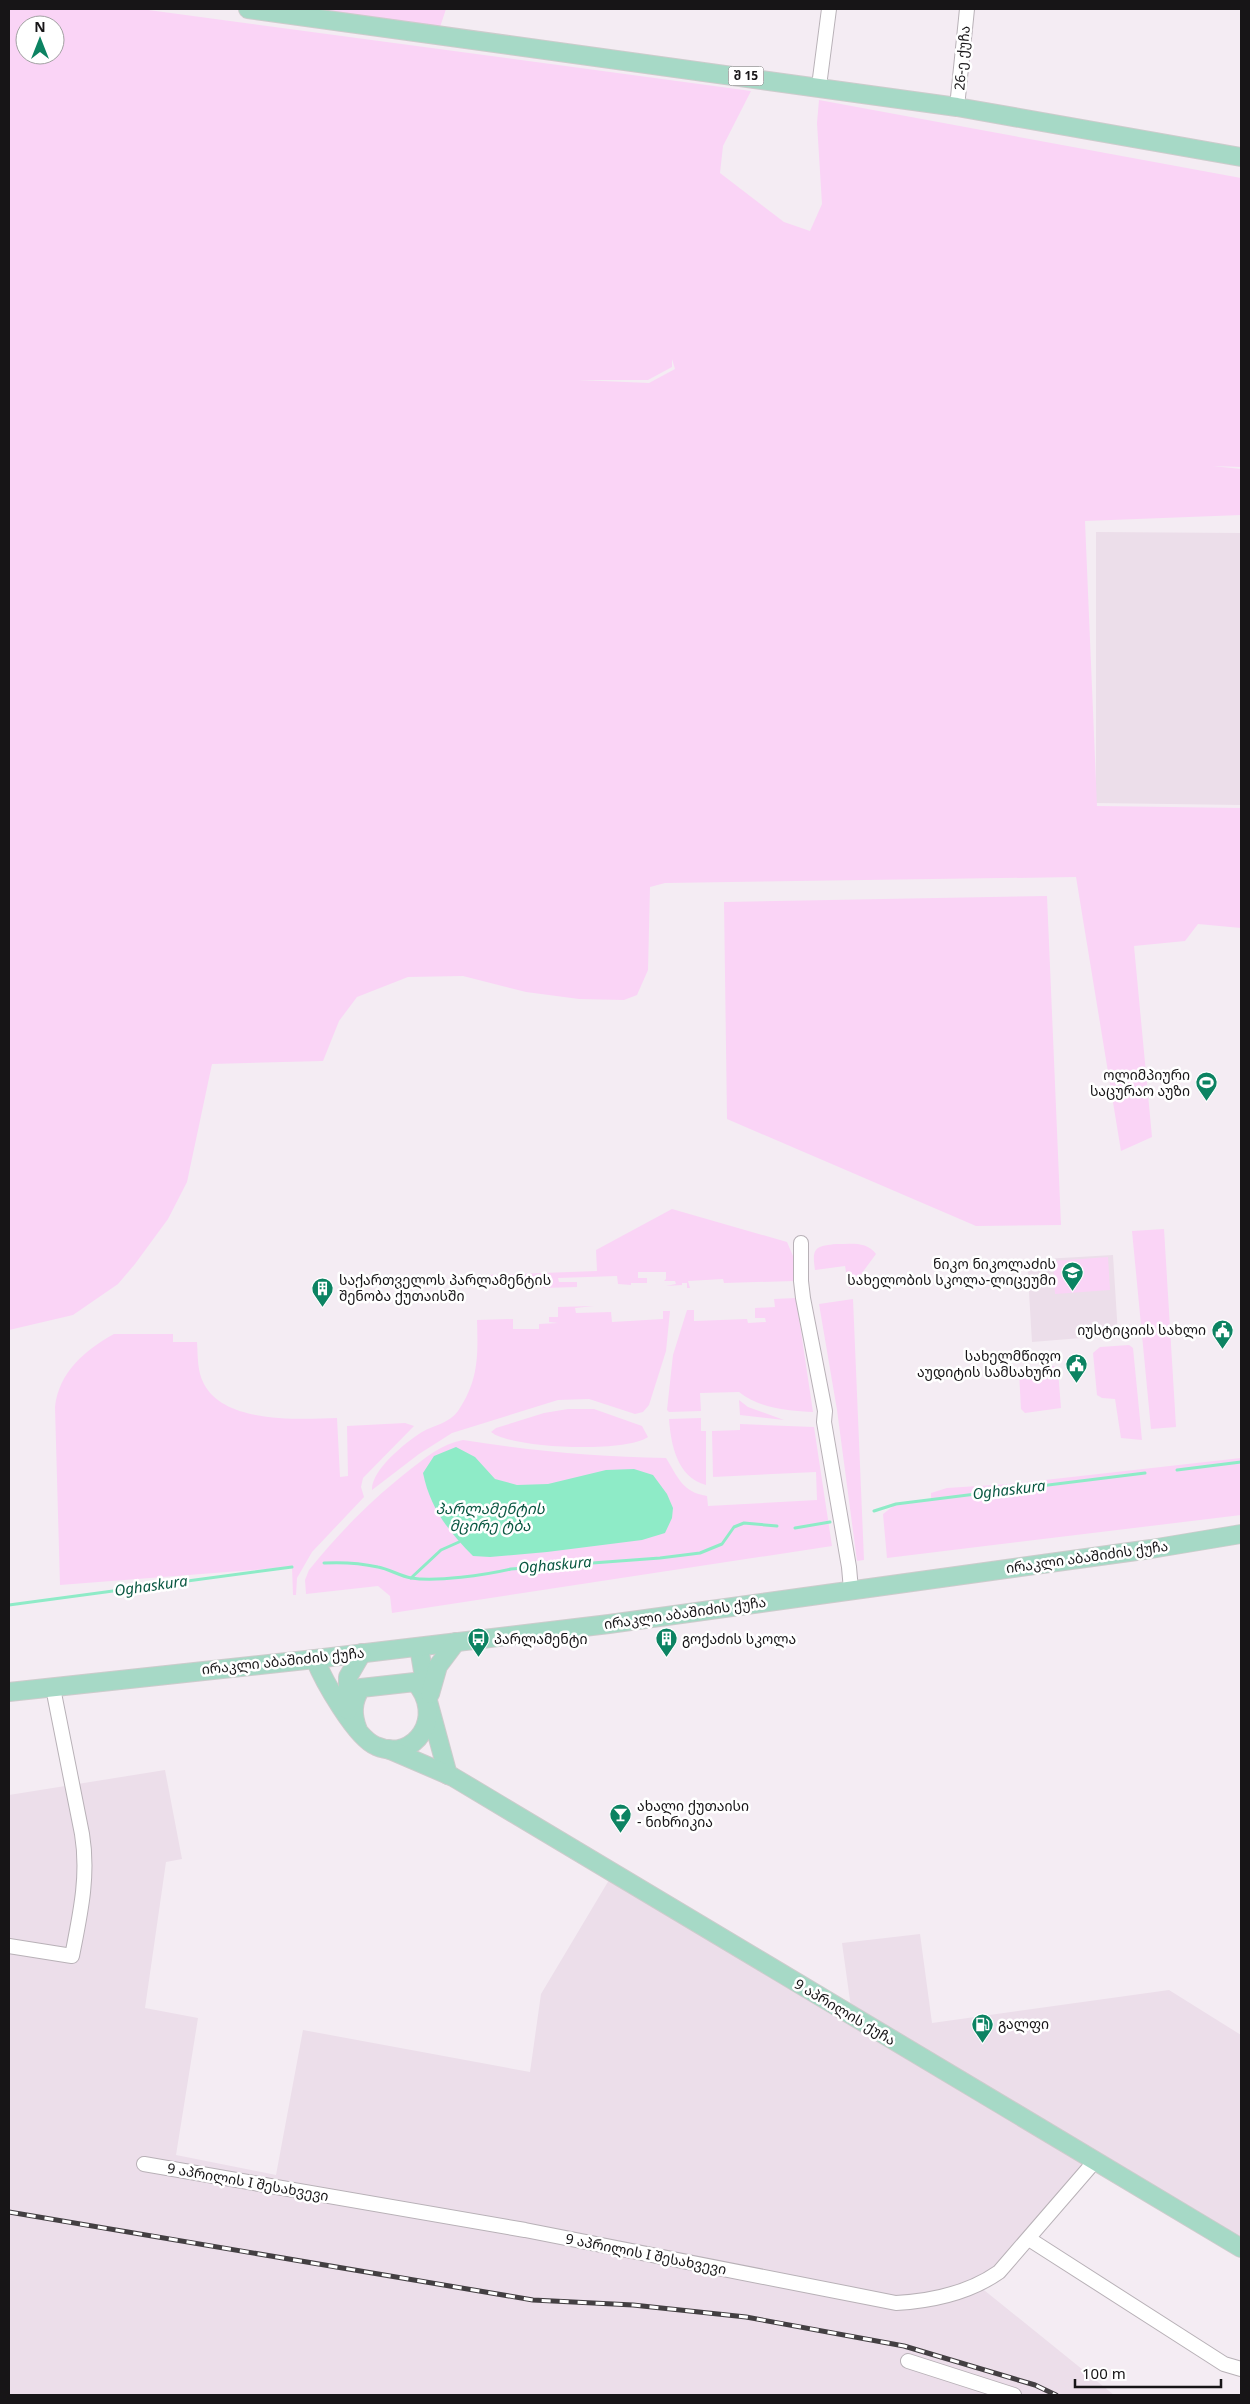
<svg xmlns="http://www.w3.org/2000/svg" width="1250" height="2404" font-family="'Noto Sans','Noto Sans Georgian',sans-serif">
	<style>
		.built { fill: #ecdeea }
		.green { fill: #fad4f6; fill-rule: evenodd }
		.water { fill: #8eebc7 }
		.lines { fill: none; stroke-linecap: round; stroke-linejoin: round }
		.stream { stroke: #8eebc7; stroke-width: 3 }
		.minor-casing { stroke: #b8b1b7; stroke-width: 16 }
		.major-casing { stroke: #ccc; stroke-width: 20 }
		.minor { stroke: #fff; stroke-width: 14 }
		.major { stroke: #a6d9c6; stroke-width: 18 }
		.rail-casing { stroke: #433f42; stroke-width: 5 }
		.rail { stroke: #fff; stroke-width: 3; stroke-dasharray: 9; stroke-linecap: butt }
		.labels { text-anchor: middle; stroke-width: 5; stroke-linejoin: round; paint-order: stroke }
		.shield { fill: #fff; stroke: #5d5b5d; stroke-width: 1 }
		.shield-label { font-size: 12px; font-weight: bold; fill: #171517 }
		.street-label { font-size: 14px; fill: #171517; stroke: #fff }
		.poi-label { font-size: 14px; fill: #171517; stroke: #fff; text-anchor: start }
		.water-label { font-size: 15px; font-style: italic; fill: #095741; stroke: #fff }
	</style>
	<rect width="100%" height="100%" fill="#f4ecf3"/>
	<!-- built -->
	<g class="built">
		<polygon points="1096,532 1241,533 1241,805 1096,803"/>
		<polygon points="1113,1255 1118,1335 1032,1342 1027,1260"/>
		<polygon points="165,1770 182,1859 166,1862 145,2008 198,2018 176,2155 276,2175 303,2030 530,2072 541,1994 615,1870 852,2015 842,1943 920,1934 932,2023 1169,1990 1241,2035 1241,2248 1095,2161 979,2286 1114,2395 9,2395 9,1795"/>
	</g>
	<!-- green -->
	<g class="green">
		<path d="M9 9H141L751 91 723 146 720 173 784 222 810 231 822 204 817 123 819 100 1241 178V467L1213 466 1241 469V515L1085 521 1097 806 1241 808V928L1198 924 1185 941 1134 946 1152 1137 1121 1151 1076 877 665 883 650 887 648 970 637 995 624 1000 579 999 526 992 463 976 408 977 357 997 339 1021 323 1061 212 1064 187 1182 168 1219 135 1264 118 1284 73 1315 9 1330ZM25 25H55V55H25ZM672 359 675 369 649 383 578 380H648L672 367Z"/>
		<polygon points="310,9 446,9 440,27"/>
		<polygon points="1047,896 1061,1225 976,1226 727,1119 724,902"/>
		<polygon points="672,1209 787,1242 793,1256 794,1281 724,1283 723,1279 688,1281 690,1288 687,1288 687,1283 682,1283 682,1285 666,1286 676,1284 675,1281 664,1281 666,1279 666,1272 638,1272 638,1278 647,1278 647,1283 631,1283 631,1285 618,1284 617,1276 558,1278 559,1282 577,1282 577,1287 543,1288 543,1284 486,1286 485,1275 597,1271 596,1250"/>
		<polygon points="1164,1229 1176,1427 1151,1429 1132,1231"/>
		<path d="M836 1244C851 1244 867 1241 876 1254L859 1277 855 1287 849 1288 845 1266 815 1270C812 1249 814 1246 836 1244Z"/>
		<polygon points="1108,1257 1110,1290 1055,1294 1053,1261"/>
		<path d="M796 1298 813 1412C789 1411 758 1408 739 1392L700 1393 701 1411 669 1412 667 1410 673 1355 687 1310H694V1321L747 1319 748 1323 766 1322 765 1318H755V1308L775 1307 774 1299Z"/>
		<polygon points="853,1299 864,1560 857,1561 837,1410 819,1304"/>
		<path d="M594 1306 575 1308 576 1313 611 1312 612 1322 663 1319V1311H670L666 1351 649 1405 643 1412 635 1414 589 1399 558 1400 452 1433 419 1454 372 1490C371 1470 406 1442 422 1432 434 1425 450 1423 458 1411 479 1380 478 1355 477 1320L513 1319V1329H539V1324L558 1323 549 1322V1317H558V1307Z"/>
		<path d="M114 1334H173V1342H197C198 1356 197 1371 204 1384 225 1424 299 1419 337 1418L340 1477 348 1476 347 1426 405 1423 414 1426 363 1478 361 1487 364 1497 312 1552 297 1578 296 1595H293L292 1567 60 1585 55 1407C59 1372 85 1350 114 1334Z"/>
		<polygon points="1129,1345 1133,1348 1142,1440 1121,1438 1115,1399 1102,1398 1097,1395 1093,1353 1100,1347"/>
		<polygon points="1054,1366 1058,1371 1061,1408 1025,1413 1021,1409 1019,1372 1021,1370"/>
		<polygon points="739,1400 748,1407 784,1420 740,1415"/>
		<path d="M568 1409H594L642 1426 648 1437C625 1453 512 1449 491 1432L496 1428 544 1413Z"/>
		<path d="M701 1418V1431H706V1485C677 1477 671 1445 669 1419Z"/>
		<path d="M740 1424 814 1427 832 1546 392 1613 390 1596 378 1586 306 1594 305 1580 309 1570C341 1531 368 1503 407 1472 425 1458 441 1444 463 1440 531 1451 597 1457 666 1458 678 1477 682 1492 707 1496L708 1506 817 1500 816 1472 713 1477 712 1431 740 1430Z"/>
		<polygon points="1241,1458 1241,1515 887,1558 883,1514 896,1504 931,1499 931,1493 947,1488 1009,1484"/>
	</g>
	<!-- water -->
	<path class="water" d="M456 1447 475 1457 495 1479 517 1485 548 1484 606 1470 634 1469 653 1475 667 1494 673 1508 672 1518 665 1533 642 1540 547 1552 490 1557 473 1556C449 1532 430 1508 423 1473L434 1456Z"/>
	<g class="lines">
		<!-- stream -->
		<g class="stream">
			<polyline points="1177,1470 1241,1462"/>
			<polyline points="874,1511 896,1504 1145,1473"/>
			<polyline points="795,1528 830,1522"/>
			<path d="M324 1563C342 1562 360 1563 378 1567 389 1569 400 1576 411 1578 437 1582 485 1575 511 1569L660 1558 700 1553 722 1544 734 1527 744 1523 777 1526"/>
			<polyline points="411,1578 441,1550 459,1542"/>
			<polyline points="9,1605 292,1567"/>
		</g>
		<defs>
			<g id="minor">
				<polyline points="819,86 829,9"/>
				<polyline points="957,107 967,9"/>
				<polyline points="801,1243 801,1281 803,1298 825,1411 824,1422 849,1567 851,1590"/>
				<path d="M9 1946 72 1956C80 1915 89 1876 82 1834L53 1688"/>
				<path d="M144 2164 525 2230 896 2303C932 2301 969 2293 999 2272L1095 2161"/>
				<polyline points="1029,2239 1224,2364 1241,2369"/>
				<polyline points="908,2361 1014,2395"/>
			</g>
			<g id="major">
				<polyline points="248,9 957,107 1241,157"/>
				<polyline points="419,1647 428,1701 448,1775"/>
				<path d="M315 1659C323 1680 356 1738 376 1746 415 1763 446 1716 415 1682L361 1688C352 1702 352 1715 358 1730"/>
				<polyline points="9,1692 315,1659 609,1624 1151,1549 1241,1534"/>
				<polyline points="430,1694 438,1666 456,1642"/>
				<polyline points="348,1710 348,1677 362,1653"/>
				<polyline points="388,1749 453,1777 1241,2248"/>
			</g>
		</defs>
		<!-- minor casing -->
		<use href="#minor" class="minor-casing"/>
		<!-- major casing -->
		<use href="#major" class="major-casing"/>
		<!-- minor -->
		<use href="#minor" class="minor"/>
		<!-- major -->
		<use href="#major" class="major"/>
		<defs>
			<polyline id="rail" points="9,2212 533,2300 633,2305 746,2317 904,2346 1035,2385 1056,2395"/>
		</defs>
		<!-- rail casing -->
		<use href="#rail" class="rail-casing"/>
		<!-- rail -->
		<use href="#rail" class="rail"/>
	</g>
	<!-- icons -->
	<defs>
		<symbol id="stadium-pin" viewBox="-11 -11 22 30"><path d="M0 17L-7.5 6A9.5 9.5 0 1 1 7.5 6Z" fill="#0c8362" stroke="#fff"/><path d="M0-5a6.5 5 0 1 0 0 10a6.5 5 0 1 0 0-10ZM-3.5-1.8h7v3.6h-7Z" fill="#fff"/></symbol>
		<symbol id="school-pin" viewBox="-11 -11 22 30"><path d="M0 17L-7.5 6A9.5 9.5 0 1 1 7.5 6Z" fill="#0c8362" stroke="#fff"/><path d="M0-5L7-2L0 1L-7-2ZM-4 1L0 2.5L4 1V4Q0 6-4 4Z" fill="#fff"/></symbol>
		<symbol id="building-pin" viewBox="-11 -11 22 30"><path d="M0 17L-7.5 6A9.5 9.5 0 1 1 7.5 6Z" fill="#0c8362" stroke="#fff"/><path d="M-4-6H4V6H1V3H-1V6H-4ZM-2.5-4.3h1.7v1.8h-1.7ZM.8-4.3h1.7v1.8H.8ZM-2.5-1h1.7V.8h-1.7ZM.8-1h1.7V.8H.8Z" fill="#fff"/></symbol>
		<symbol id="civic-pin" viewBox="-11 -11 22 30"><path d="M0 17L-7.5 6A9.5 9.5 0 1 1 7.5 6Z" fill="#0c8362" stroke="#fff"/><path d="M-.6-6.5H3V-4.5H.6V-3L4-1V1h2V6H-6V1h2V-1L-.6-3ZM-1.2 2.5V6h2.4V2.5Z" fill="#fff"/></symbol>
		<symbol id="bus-pin" viewBox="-11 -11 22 30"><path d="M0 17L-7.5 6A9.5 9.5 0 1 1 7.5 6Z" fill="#0c8362" stroke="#fff"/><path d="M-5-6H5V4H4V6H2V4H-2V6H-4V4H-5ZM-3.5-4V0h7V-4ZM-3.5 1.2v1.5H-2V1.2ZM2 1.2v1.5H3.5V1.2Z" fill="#fff"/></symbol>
		<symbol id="bar-pin" viewBox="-11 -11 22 30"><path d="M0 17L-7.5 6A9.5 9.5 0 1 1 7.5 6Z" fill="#0c8362" stroke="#fff"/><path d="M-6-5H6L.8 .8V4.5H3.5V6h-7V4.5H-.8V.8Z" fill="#fff"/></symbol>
		<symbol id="fuel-pin" viewBox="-11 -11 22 30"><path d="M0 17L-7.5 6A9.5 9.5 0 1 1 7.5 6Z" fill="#0c8362" stroke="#fff"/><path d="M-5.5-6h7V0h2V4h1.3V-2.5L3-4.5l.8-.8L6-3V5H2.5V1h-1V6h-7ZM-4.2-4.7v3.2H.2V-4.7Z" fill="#fff"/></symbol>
	</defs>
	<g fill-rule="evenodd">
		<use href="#stadium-pin" x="1194" y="1070" width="25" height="34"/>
		<use href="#school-pin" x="1060" y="1260" width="25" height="34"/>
		<use href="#building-pin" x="310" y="1276" width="25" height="34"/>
		<use href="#civic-pin" x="1210" y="1318" width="25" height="34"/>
		<use href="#civic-pin" x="1064" y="1352" width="25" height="34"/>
		<use href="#bus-pin" x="466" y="1626" width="25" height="34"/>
		<use href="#building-pin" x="654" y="1626" width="25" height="34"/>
		<use href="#bar-pin" x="608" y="1802" width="25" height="34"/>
		<use href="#fuel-pin" x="970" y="2012" width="25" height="34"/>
	</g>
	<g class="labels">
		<!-- shield labels -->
		<rect class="shield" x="728.5" y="66.5" width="35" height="19" rx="4"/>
		<g class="shield-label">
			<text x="746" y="80">შ 15</text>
		</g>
		<!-- street labels -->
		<g class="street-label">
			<text transform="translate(962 58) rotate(-85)" y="5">26-ე ქუჩა</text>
			<text transform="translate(1087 1557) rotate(-8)" y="5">ირაკლი აბაშიძის ქუჩა</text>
			<text transform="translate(685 1613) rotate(-8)" y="5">ირაკლი აბაშიძის ქუჩა</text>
			<text transform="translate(283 1661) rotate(-6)" y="5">ირაკლი აბაშიძის ქუჩა</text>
			<text transform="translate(845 2012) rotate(31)" y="5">9 აპრილის ქუჩა</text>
			<text transform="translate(248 2182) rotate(10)" y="5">9 აპრილის I შესახვევი</text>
			<text transform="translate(646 2254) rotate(11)" y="5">9 აპრილის I შესახვევი</text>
		</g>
		<!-- poi labels -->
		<g class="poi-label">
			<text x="1190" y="1080" text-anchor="end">ოლიმპიური<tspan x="1190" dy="16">საცურაო აუზი</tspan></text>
			<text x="1056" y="1269" text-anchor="end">ნიკო ნიკოლაძის<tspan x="1056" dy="16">სახელობის სკოლა-ლიცეუმი</tspan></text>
			<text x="339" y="1285">საქართველოს პარლამენტის<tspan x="339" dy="16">შენობა ქუთაისში</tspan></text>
			<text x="1206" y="1335" text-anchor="end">იუსტიციის სახლი</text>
			<text x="1061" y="1361" text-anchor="end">სახელმწიფო<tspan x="1061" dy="16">აუდიტის სამსახური</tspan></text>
			<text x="494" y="1644">პარლამენტი</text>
			<text x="682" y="1644">გოქაძის სკოლა</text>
			<text x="637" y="1811">ახალი ქუთაისი<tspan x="637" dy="16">- ნიხრიკია</tspan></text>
			<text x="998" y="2029">გალფი</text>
		</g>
		<!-- water labels -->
		<g class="water-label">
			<text transform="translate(1009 1490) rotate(-7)" y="5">Oghaskura</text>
			<text x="490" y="1514">პარლამენტის<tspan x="490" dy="17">მცირე ტბა</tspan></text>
			<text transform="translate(555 1565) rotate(-5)" y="5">Oghaskura</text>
			<text transform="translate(151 1586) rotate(-8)" y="5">Oghaskura</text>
		</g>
	</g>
	<!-- border -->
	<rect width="1250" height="2404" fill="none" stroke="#171517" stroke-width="20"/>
	<!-- north arrow -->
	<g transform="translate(40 40)"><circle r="24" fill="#ffffff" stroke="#a2a1a2"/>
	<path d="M0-4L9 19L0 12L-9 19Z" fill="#0c8362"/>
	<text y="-8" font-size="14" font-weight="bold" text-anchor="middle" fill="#171517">N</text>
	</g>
	<!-- scale -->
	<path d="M1075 2379v8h146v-8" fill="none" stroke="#171517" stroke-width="2.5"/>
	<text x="1082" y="2379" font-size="15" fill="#171517" stroke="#ffffff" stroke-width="4" paint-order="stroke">100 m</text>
</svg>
